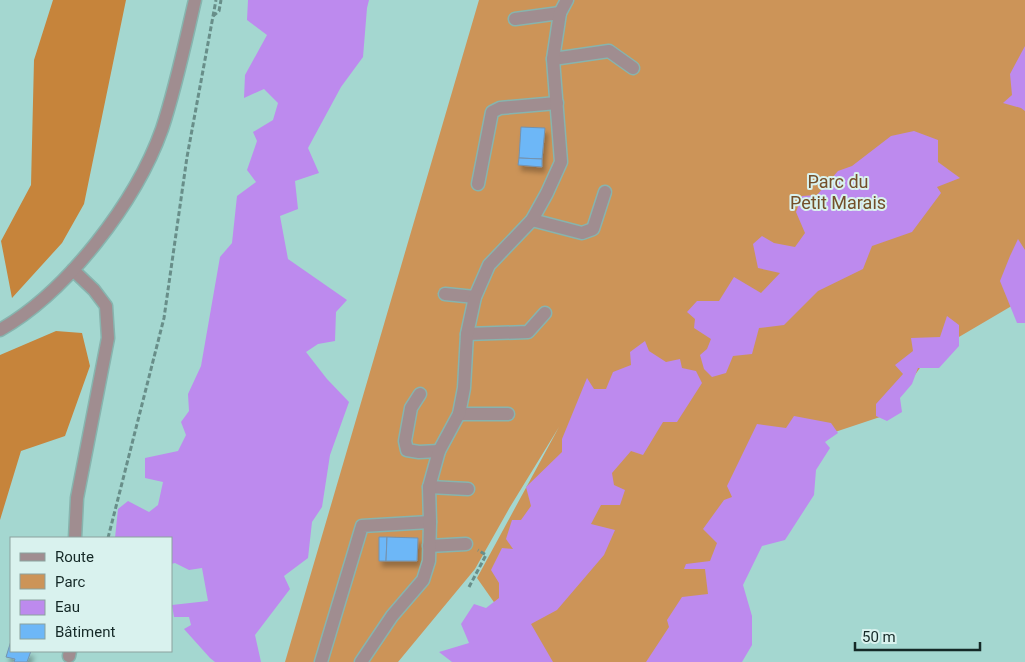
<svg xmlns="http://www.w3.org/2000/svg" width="1025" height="662" font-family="Roboto,sans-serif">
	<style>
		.green { fill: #cc9458 }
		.forest { fill: #c6843b }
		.water { fill: #bd8aee }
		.building { fill: #6db7f7; stroke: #7492ae; filter: url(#shadow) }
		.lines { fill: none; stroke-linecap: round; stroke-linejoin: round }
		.minor-casing { stroke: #87b4ae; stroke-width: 15 }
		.path { stroke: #688e89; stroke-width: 3; stroke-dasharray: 5 2.5; stroke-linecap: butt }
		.minor { stroke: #a08d90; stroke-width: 12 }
		.labels { text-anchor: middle; stroke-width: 4; stroke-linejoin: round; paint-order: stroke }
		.park-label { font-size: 18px; fill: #734f29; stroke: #d9f2ee }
	</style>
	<defs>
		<filter id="shadow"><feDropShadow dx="3" dy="5.5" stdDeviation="2.5" flood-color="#0004"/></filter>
	</defs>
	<rect width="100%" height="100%" fill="#a4d7d0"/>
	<!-- green -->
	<polygon class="green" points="479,0 1025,0 1025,298 930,354 886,415 784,449 686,662 536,662 477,578 559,427 510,507 475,569 398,662 285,662"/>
	<!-- forest -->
	<g class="forest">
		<polygon points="53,0 126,0 84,204 62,243 12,298 1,241 31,185 34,60"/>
		<polygon points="56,331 82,333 90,366 65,436 21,451 0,520 0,355"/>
	</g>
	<!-- water -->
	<g class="water">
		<polygon points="248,0 369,0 367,8 363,57 341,87 308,148 319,173 295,181 298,209 280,216 288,259 347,300 336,312 335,341 318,344 306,352 327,379 349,402 330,455 322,507 312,522 308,558 284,576 290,589 255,635 261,662 215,662 210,658 184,629 191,625 189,617 174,617 172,605 208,601 202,568 189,570 175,563 171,564 171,538 115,538 118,509 128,501 149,512 158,505 163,482 145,478 145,458 178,451 186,435 181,422 189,411 188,394 201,366 220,257 232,243 237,196 256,182 247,170 257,141 253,132 273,120 278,103 264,89 244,98 245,75 267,35 247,20"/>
		<polygon points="1025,46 1025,111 1021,108 1003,103 1012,95 1010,74"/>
		<polygon points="914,131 938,140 938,162 960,178 937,187 941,193 912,232 872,246 863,269 818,291 784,325 759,328 752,354 733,356 726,373 712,377 704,369 700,355 707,349 711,339 694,328 695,319 687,312 697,301 719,301 734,277 761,293 780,273 758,268 753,244 762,236 774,243 795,247 805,233 796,212 802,196 817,195 838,171 852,166 891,136"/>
		<polygon points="1018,239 1025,250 1025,323 1017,323 1000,281 1010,256"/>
		<polygon points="947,316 959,325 959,346 939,368 918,368 912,384 900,398 902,412 887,421 876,416 876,404 903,374 895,365 913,351 911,338 940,337"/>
		<polygon points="645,341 649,351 666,362 680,359 682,368 696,371 702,383 677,422 663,422 643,455 631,451 612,473 614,485 625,490 620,505 601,505 591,524 615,530 604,555 557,610 531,624 553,662 452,662 439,652 469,643 461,624 474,604 486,608 499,598 499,583 491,570 502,548 513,549 506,539 512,520 521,520 531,506 526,487 562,452 562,439 587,378 594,389 606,389 613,372 631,365 630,352"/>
		<polygon points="794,416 831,423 838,433 825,442 830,448 816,470 814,495 785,540 762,546 743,585 752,616 752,645 742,662 646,662 669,627 667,620 682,597 708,594 705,569 684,569 686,564 710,561 717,543 703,529 724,500 732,497 727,486 757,424 786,428"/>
	</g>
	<!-- building -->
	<g class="building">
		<polygon points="521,127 545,128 542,159 519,158"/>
		<polygon points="519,158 542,159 542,167 518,165"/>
		<polygon points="379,537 387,537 386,561 379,561"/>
		<polygon points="387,537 418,538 417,561 386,561"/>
		<polygon points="11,641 11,651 31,651 27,662 14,662 15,659 6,657"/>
	</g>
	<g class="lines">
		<defs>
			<g id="minor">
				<polyline points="515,19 560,13"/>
				<polyline points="553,59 609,51 633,68"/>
				<polyline points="478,184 492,112 500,108 557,103"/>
				<polyline points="532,220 582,233 593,229 605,192"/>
				<polyline points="73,270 94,290 106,306 108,338 77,498 75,538"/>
				<polyline points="445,294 475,297"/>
				<path d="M0 330C67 292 136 202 162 129 176 87 185 43 195 0"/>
				<polyline points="467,334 528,332 545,313"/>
				<polyline points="420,394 411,408 405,441 407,450 419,452 439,451"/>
				<polyline points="459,414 508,414"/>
				<polyline points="429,487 468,489"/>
				<polyline points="429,546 466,544"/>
				<polyline points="69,656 70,651"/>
				<polyline points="321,662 362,526 430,522"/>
				<polyline points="361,662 392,616 423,580 429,561 430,522 429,487 439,451 459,414 464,388 467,334 475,297 489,265 532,220 547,193 561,162 553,59 560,13 567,0"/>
			</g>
		</defs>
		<!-- minor casing -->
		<use href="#minor" class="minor-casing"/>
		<!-- path -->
		<g class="path">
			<polyline points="213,16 219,11 221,0"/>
			<polyline points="108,538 164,318 187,157 216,0"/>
			<polyline points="469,587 486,555 478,550"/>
		</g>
		<!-- minor -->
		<use href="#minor" class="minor"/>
	</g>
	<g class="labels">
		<!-- park labels -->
		<g class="park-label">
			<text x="838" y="188">Parc du<tspan x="838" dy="21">Petit Marais</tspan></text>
		</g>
	</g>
	<!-- legend -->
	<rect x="10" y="537" width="162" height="115" fill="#d9f2ee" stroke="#8ba29e"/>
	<rect x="20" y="553" width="25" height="8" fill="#a08d90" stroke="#8ba29e"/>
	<text x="55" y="562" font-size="15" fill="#152927">Route</text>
	<rect x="20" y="574" width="25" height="15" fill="#cc9458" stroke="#8ba29e"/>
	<text x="55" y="587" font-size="15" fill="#152927">Parc</text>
	<rect x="20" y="600" width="25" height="15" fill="#bd8aee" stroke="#8ba29e"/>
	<text x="55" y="612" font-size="15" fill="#152927">Eau</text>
	<rect x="20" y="624" width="25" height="15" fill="#6db7f7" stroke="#8ba29e"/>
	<text x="55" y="637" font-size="15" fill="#152927">Bâtiment</text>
	<!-- scale -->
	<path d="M855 642v8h125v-8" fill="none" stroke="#152927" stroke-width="2.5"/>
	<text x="862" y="642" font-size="15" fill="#152927" stroke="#d9f2ee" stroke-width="4" paint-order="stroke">50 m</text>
</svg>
